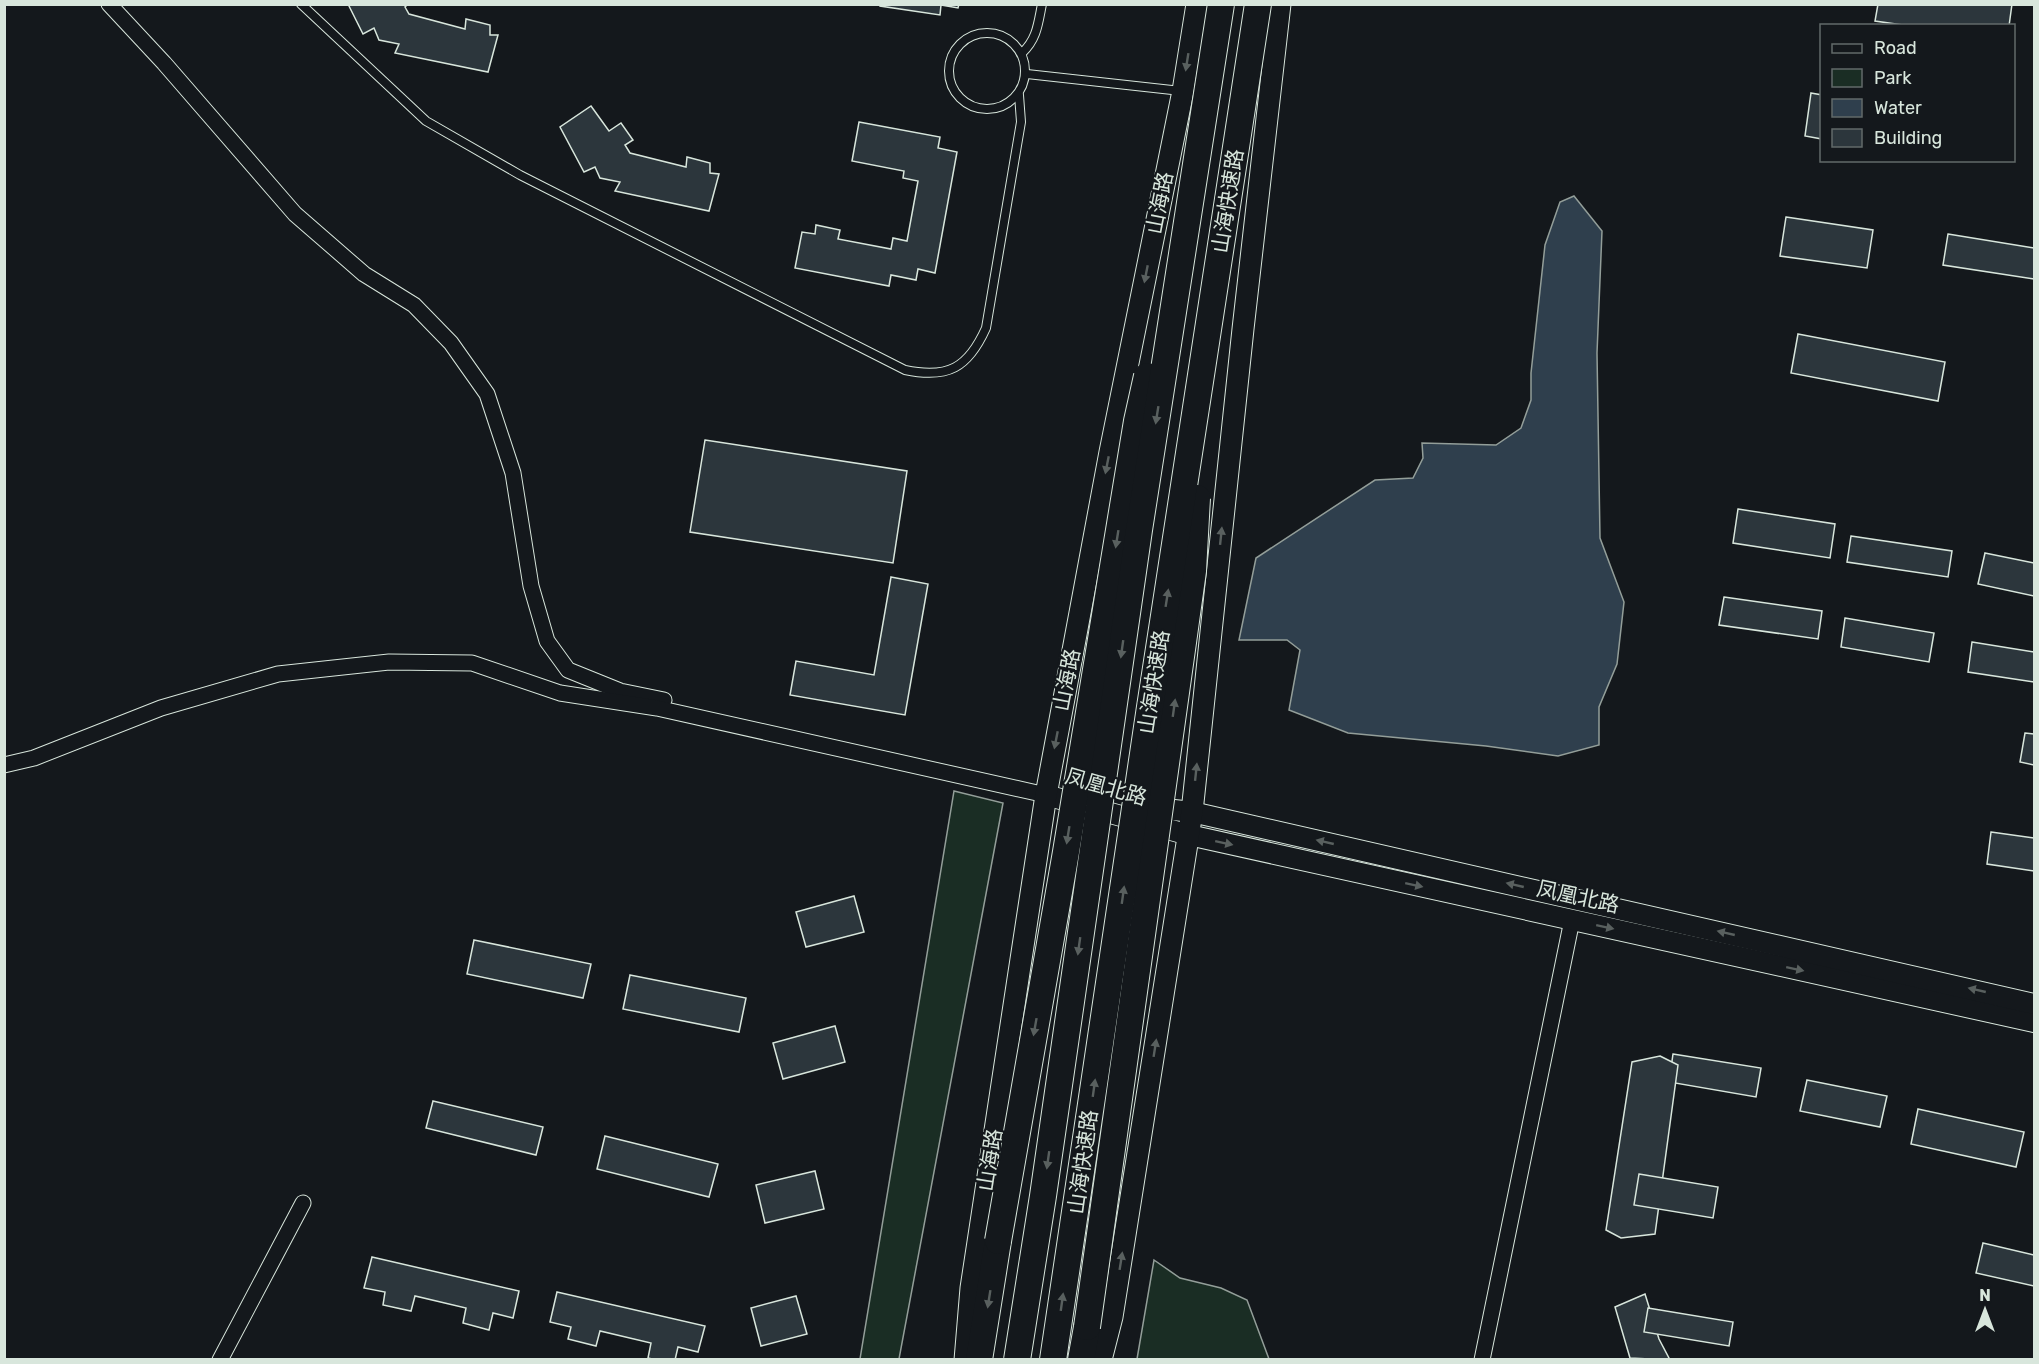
<svg xmlns="http://www.w3.org/2000/svg" width="2039" height="1364" font-family="Rubik,'Noto Sans SC',sans-serif">
	<style>
		.green { fill: #1a2d24; stroke: #939e99; stroke-width: 1.5 }
		.water { fill: #2f3f4d; stroke: #939e99; stroke-width: 1.5 }
		.building { fill: #2c363c; stroke: #d8e6dc; stroke-width: 1.5 }
		.lines { fill: none; stroke-linecap: round; stroke-linejoin: round }
		.service-casing { stroke: #d8e6dc; stroke-width: 10 }
		.minor-casing { stroke: #d8e6dc; stroke-width: 17 }
		.tertiary-casing { stroke: #d8e6dc; stroke-width: 22 }
		.secondary-casing { stroke: #d8e6dc; stroke-width: 23 }
		.trunk-casing { stroke: #d8e6dc; stroke-width: 28 }
		.service { stroke: #14181c; stroke-width: 8 }
		.minor { stroke: #14181c; stroke-width: 15 }
		.tertiary { stroke: #14181c; stroke-width: 20 }
		.secondary { stroke: #14181c; stroke-width: 21 }
		.trunk { stroke: #14181c; stroke-width: 26 }
		.trunk-bridge-casing { stroke: #d8e6dc; stroke-width: 28; stroke-linecap: butt }
		.trunk-bridge { stroke: #14181c; stroke-width: 26 }
		.oneway { fill: #59605f }
		.labels { text-anchor: middle; stroke-width: 4.5; stroke-linejoin: round; paint-order: stroke }
		.street-label { font-size: 21px; fill: #d8e6dc; stroke: #14181c }
	</style>
	<rect width="100%" height="100%" fill="#14181c"/>
	<!-- green -->
	<g class="green">
		<polygon points="954,791 1003,803 899,1359 860,1359"/>
		<polygon points="1154,1260 1180,1278 1221,1288 1247,1300 1269,1359 1137,1359"/>
	</g>
	<!-- water -->
	<polygon class="water" points="1574,196 1602,231 1597,353 1600,538 1624,602 1617,664 1599,707 1599,745 1558,756 1486,746 1348,733 1289,710 1300,650 1287,640 1239,640 1256,558 1375,480 1413,478 1423,458 1422,443 1496,445 1521,428 1531,400 1531,373 1545,245 1560,202"/>
	<!-- building -->
	<g class="building">
		<polygon points="348,4 408,4 405,7 409,14 465,29 466,19 490,25 490,35 498,35 488,72 395,53 399,44 379,40 374,28 363,34"/>
		<polygon points="880,4 959,4 958,8 941,5 940,15 880,6"/>
		<polygon points="1878,4 2012,4 2009,26 1910,26 1875,21"/>
		<polygon points="1811,93 1822,95 1822,139 1805,136"/>
		<polygon points="591,106 609,131 621,123 633,140 625,145 630,153 686,167 687,157 710,163 710,173 719,174 709,211 615,191 620,182 600,178 595,167 584,172 560,127"/>
		<polygon points="859,122 940,137 938,148 957,152 935,273 918,269 916,280 891,275 889,286 795,268 802,232 815,234 816,225 840,230 838,239 891,249 893,238 907,241 918,181 903,178 904,171 852,161"/>
		<polygon points="1786,217 1873,230 1867,268 1780,256"/>
		<polygon points="1948,234 2034,248 2034,279 1943,265"/>
		<polygon points="1798,334 1945,362 1938,401 1791,373"/>
		<polygon points="705,440 907,471 893,563 690,532"/>
		<polygon points="1738,509 1835,524 1830,558 1733,543"/>
		<polygon points="1851,536 1952,551 1948,577 1847,562"/>
		<polygon points="1985,553 2034,563 2034,596 1978,584"/>
		<polygon points="891,577 928,584 905,715 790,695 796,661 874,675"/>
		<polygon points="1724,597 1822,611 1818,639 1719,625"/>
		<polygon points="1845,618 1934,633 1929,662 1841,647"/>
		<polygon points="1972,642 2034,652 2034,682 1968,672"/>
		<polygon points="2025,733 2034,734 2034,765 2020,762"/>
		<polygon points="1991,832 2034,838 2034,871 1987,864"/>
		<polygon points="854,896 864,932 806,947 796,912"/>
		<polygon points="474,940 591,964 583,998 467,974"/>
		<polygon points="630,975 746,998 739,1032 623,1009"/>
		<polygon points="835,1026 845,1062 783,1079 773,1043"/>
		<polygon points="1673,1054 1761,1068 1756,1097 1669,1082"/>
		<polygon points="1660,1056 1678,1065 1655,1234 1621,1238 1606,1230 1632,1062"/>
		<polygon points="1807,1080 1887,1096 1880,1127 1800,1111"/>
		<polygon points="433,1101 543,1127 536,1155 426,1128"/>
		<polygon points="1918,1109 2024,1132 2016,1167 1911,1144"/>
		<polygon points="605,1136 718,1164 709,1197 597,1169"/>
		<polygon points="815,1171 824,1209 765,1223 756,1185"/>
		<polygon points="1639,1174 1718,1187 1713,1218 1634,1205"/>
		<polygon points="1983,1243 2034,1255 2034,1286 1976,1273"/>
		<polygon points="372,1257 519,1291 513,1318 493,1313 489,1330 463,1323 466,1308 415,1296 411,1311 383,1305 385,1292 364,1288"/>
		<polygon points="557,1292 705,1326 698,1352 678,1347 675,1360 656,1360 648,1358 651,1343 600,1331 596,1346 568,1339 571,1327 550,1322"/>
		<polygon points="1645,1294 1659,1339 1670,1360 1630,1358 1615,1307"/>
		<polygon points="796,1296 807,1334 761,1346 751,1308"/>
		<polygon points="1648,1308 1733,1322 1729,1346 1644,1332"/>
	</g>
	<g class="lines">
		<defs>
			<g id="service">
				<path d="M301 4 426 121 520 175 905 370C948 379 968 368 986 328L1021 122 1019 95"/>
				<circle cx="987" cy="71" r="38"/>
				<path d="M1022 53C1037 39 1038 24 1042 4"/>
				<polyline points="1027,74 1181,91"/>
			</g>
			<g id="minor">
				<polyline points="109,4 164,63 295,214 364,274 414,305 451,343 487,394 513,473 531,586 547,641 568,670 620,691 664,700"/>
				<polyline points="4,765 34,758 161,708 278,674 389,662 472,663 560,693 657,708 1046,795"/>
				<polyline points="220,1360 303,1203"/>
				<polyline points="1482,1360 1572,920"/>
			</g>
			<g id="tertiary">
				<polyline points="1046,795 1189,835 2034,1022"/>
				<polyline points="1147,807 1192,812 2034,1004"/>
			</g>
			<g id="secondary">
				<polyline points="965,1360 971,1288 1046,795 1110,452 1183,91 1197,4"/>
				<polyline points="1101,1360 1112,1317 1192,812 1243,329 1280,4"/>
			</g>
			<g id="trunk">
				<polyline points="979,1360 998,1241"/>
				<polyline points="1081,1360 1087,1327"/>
			</g>
		</defs>
		<!-- service casing -->
		<use href="#service" class="service-casing"/>
		<!-- minor casing -->
		<use href="#minor" class="minor-casing"/>
		<!-- tertiary casing -->
		<use href="#tertiary" class="tertiary-casing"/>
		<!-- secondary casing -->
		<use href="#secondary" class="secondary-casing"/>
		<!-- trunk casing -->
		<use href="#trunk" class="trunk-casing"/>
		<!-- service -->
		<use href="#service" class="service"/>
		<!-- minor -->
		<use href="#minor" class="minor"/>
		<!-- tertiary -->
		<use href="#tertiary" class="tertiary"/>
		<!-- secondary -->
		<use href="#secondary" class="secondary"/>
		<!-- trunk -->
		<use href="#trunk" class="trunk"/>
		<defs>
			<g id="trunk-bridge">
				<polyline points="998,1241 1066,852 1137,421 1147,376"/>
				<polyline points="1087,1327 1193,571 1197,498"/>
				<polyline points="1017,1360 1043,1196 1139,530 1221,4"/>
				<polyline points="1053,1360 1150,707 1258,4"/>
			</g>
		</defs>
		<!-- trunk-bridge casing -->
		<use href="#trunk-bridge" class="trunk-bridge-casing"/>
		<!-- trunk-bridge -->
		<use href="#trunk-bridge" class="trunk-bridge"/>
	</g>
	<!-- one-way arrows -->
	<defs><path id="oneway-solid" d="M-6-.8H1V-3.2L6.5 0L1 3.2V.8H-6Z" transform="scale(1.5)"/></defs>
	<g class="oneway">
		<use href="#oneway-solid" transform="translate(1187 62) rotate(99)"/>
		<use href="#oneway-solid" transform="translate(1146 274) rotate(101)"/>
		<use href="#oneway-solid" transform="translate(1157 415) rotate(99)"/>
		<use href="#oneway-solid" transform="translate(1107 465) rotate(101)"/>
		<use href="#oneway-solid" transform="translate(1221 536) rotate(-84)"/>
		<use href="#oneway-solid" transform="translate(1117 539) rotate(99)"/>
		<use href="#oneway-solid" transform="translate(1167 598) rotate(-81)"/>
		<use href="#oneway-solid" transform="translate(1122 649) rotate(98)"/>
		<use href="#oneway-solid" transform="translate(1174 708) rotate(-82)"/>
		<use href="#oneway-solid" transform="translate(1056 740) rotate(101)"/>
		<use href="#oneway-solid" transform="translate(1196 772) rotate(-84)"/>
		<use href="#oneway-solid" transform="translate(1068 835) rotate(99)"/>
		<use href="#oneway-solid" transform="translate(1325 842) rotate(-167)"/>
		<use href="#oneway-solid" transform="translate(1224 843) rotate(12)"/>
		<use href="#oneway-solid" transform="translate(1414 885) rotate(12)"/>
		<use href="#oneway-solid" transform="translate(1515 885) rotate(-167)"/>
		<use href="#oneway-solid" transform="translate(1123 895) rotate(-82)"/>
		<use href="#oneway-solid" transform="translate(1605 927) rotate(12)"/>
		<use href="#oneway-solid" transform="translate(1726 933) rotate(-167)"/>
		<use href="#oneway-solid" transform="translate(1079 946) rotate(98)"/>
		<use href="#oneway-solid" transform="translate(1795 969) rotate(12)"/>
		<use href="#oneway-solid" transform="translate(1977 990) rotate(-167)"/>
		<use href="#oneway-solid" transform="translate(1035 1027) rotate(100)"/>
		<use href="#oneway-solid" transform="translate(1155 1048) rotate(-81)"/>
		<use href="#oneway-solid" transform="translate(1094 1088) rotate(-82)"/>
		<use href="#oneway-solid" transform="translate(1048 1160) rotate(98)"/>
		<use href="#oneway-solid" transform="translate(1121 1261) rotate(-81)"/>
		<use href="#oneway-solid" transform="translate(989 1299) rotate(99)"/>
		<use href="#oneway-solid" transform="translate(1062 1302) rotate(-82)"/>
	</g>
	<g class="labels">
		<!-- street labels -->
		<g class="street-label">
			<text transform="translate(1228 201) rotate(-81)" y="7">山海快速路</text>
			<text transform="translate(1160 203) rotate(-79)" y="7">山海路</text>
			<text transform="translate(1067 680) rotate(-79)" y="7">山海路</text>
			<text transform="translate(1154 682) rotate(-81)" y="7">山海快速路</text>
			<text transform="translate(1106 787) rotate(16)" y="7">凤凰北路</text>
			<text transform="translate(1578 897) rotate(12)" y="7">凤凰北路</text>
			<text transform="translate(990 1160) rotate(-81)" y="7">山海路</text>
			<text transform="translate(1083 1162) rotate(-82)" y="7">山海快速路</text>
		</g>
	</g>
	<!-- border -->
	<rect width="2039" height="1364" fill="none" stroke="#d8e6dc" stroke-width="12"/>
	<!-- legend -->
	<rect x="1820" y="24" width="195" height="138" fill="#14181c" stroke="#626a69" stroke-width="1.5"/>
	<rect x="1832" y="44" width="30" height="9" fill="#14181c" stroke="#626a69" stroke-width="1.5"/>
	<text x="1874" y="54" font-size="18" fill="#d8e6dc">Road</text>
	<rect x="1832" y="69" width="30" height="18" fill="#1a2d24" stroke="#626a69" stroke-width="1.5"/>
	<text x="1874" y="84" font-size="18" fill="#d8e6dc">Park</text>
	<rect x="1832" y="99" width="30" height="18" fill="#2f3f4d" stroke="#626a69" stroke-width="1.5"/>
	<text x="1874" y="114" font-size="18" fill="#d8e6dc">Water</text>
	<rect x="1832" y="129" width="30" height="18" fill="#2c363c" stroke="#626a69" stroke-width="1.5"/>
	<text x="1874" y="144" font-size="18" fill="#d8e6dc">Building</text>
	<!-- north arrow -->
	<g transform="translate(1985 1310)" stroke="#14181c" stroke-width="4.5" paint-order="stroke">
	<path d="M0-4.5L10 22L0 15L-10 22Z" fill="#d8e6dc"/>
	<text y="-9" font-size="16" font-weight="bold" text-anchor="middle" fill="#d8e6dc">N</text>
	</g>
</svg>
